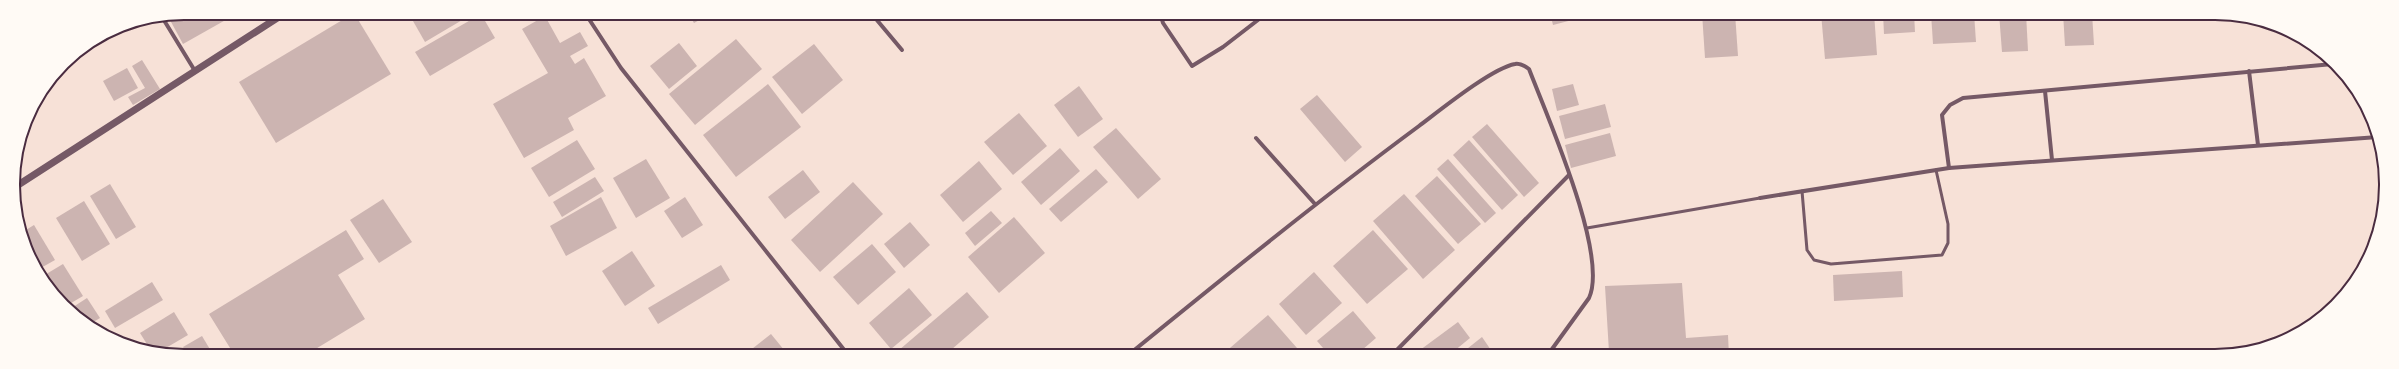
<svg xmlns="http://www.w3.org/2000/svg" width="2399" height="369" font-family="Cabin,sans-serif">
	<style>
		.building { fill: #ccb4b1 }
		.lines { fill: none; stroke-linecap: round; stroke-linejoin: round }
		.service { stroke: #755966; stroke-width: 3 }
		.minor { stroke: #755966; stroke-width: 4 }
		.tertiary { stroke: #755966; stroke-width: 7 }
		.rim { fill: none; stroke: #4a2c40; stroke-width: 2 }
	</style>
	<rect width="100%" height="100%" fill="#f7e1d7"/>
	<!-- building -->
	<g class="building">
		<polygon points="184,13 238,13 183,44 170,20"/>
		<polygon points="354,13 391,74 276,143 239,82"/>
		<polygon points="426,13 474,13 425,42 413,21"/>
		<polygon points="688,13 712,13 694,23"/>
		<polygon points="1550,13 1579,13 1580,18 1553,25"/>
		<polygon points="1702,13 1735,13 1738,56 1705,58"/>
		<polygon points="1821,13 1874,13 1877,55 1825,59"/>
		<polygon points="1883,13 1914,13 1915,32 1884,34"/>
		<polygon points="1931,13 1974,13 1976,42 1933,44"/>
		<polygon points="1999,13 2026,13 2028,51 2002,52"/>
		<polygon points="2063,13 2092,13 2094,45 2065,46"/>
		<polygon points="481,14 495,38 430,76 415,52"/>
		<polygon points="545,16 560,43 580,32 588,46 570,56 575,64 584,58 606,96 568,118 574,130 524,158 493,104 548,73 522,29"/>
		<polygon points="736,39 762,69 695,125 669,94"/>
		<polygon points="679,43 697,66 669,89 650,66"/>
		<polygon points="814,44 843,80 802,114 772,77"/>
		<polygon points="142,60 160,89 133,105 128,97 145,88 132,66"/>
		<polygon points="127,68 138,88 114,101 103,81"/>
		<polygon points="768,84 801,127 736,177 703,135"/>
		<polygon points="1573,84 1579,105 1557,111 1552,89"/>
		<polygon points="1079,86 1103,119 1078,137 1054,105"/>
		<polygon points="1317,95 1362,147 1345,162 1300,109"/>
		<polygon points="1605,104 1611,127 1565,139 1559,116"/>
		<polygon points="1019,113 1047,146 1013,175 984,142"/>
		<polygon points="1487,124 1539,183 1524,197 1472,137"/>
		<polygon points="1116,128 1161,179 1138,199 1093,147"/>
		<polygon points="1610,133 1616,156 1571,168 1565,145"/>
		<polygon points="577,140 595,169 549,197 531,168"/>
		<polygon points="1469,140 1518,195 1502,210 1453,155"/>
		<polygon points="1060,148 1080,171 1041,205 1021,182"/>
		<polygon points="646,159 670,198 636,218 613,178"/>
		<polygon points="1448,159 1496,213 1485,223 1437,169"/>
		<polygon points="979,161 1002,189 963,222 940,195"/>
		<polygon points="1096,169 1108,182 1061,222 1049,209"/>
		<polygon points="803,170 820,192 785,219 768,197"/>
		<polygon points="1437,176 1481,224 1458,244 1415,196"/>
		<polygon points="595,177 604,191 562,217 553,202"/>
		<polygon points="853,182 883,214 820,272 791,240"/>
		<polygon points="110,184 136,227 116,239 90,196"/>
		<polygon points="1404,194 1455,250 1423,279 1373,221"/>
		<polygon points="601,197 617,228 566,256 550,226"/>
		<polygon points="685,197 703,225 682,238 664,211"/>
		<polygon points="383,199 412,242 379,263 350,220"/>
		<polygon points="84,201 110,244 82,261 56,218"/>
		<polygon points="991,211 1002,223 975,246 965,233"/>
		<polygon points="1014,217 1045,253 999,293 968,257"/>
		<polygon points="910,222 930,245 904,268 884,244"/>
		<polygon points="34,225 55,260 39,269 22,240 21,233"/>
		<polygon points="346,230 364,259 338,275 365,319 304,356 235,356 209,314"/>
		<polygon points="1373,230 1408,269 1367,304 1333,266"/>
		<polygon points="872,244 896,272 858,305 833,277"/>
		<polygon points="632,251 655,286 625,306 602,271"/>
		<polygon points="63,264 83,296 66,306 56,298 43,276"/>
		<polygon points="721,265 730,280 658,324 648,308"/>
		<polygon points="1902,271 1903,297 1834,301 1833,275"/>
		<polygon points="1314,272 1342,303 1306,335 1279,304"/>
		<polygon points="152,282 163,300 115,328 105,311"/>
		<polygon points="1682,283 1686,338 1728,335 1729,356 1628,356 1627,351 1609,352 1605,286"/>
		<polygon points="909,288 932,315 891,349 869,323"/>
		<polygon points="967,292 989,317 944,356 892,356"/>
		<polygon points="87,298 100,318 90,324 70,309"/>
		<polygon points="1353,311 1376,338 1355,356 1330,356 1317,341"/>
		<polygon points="174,312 188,335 159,352 150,349 140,333"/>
		<polygon points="1268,315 1304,356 1224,356 1223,354"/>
		<polygon points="1458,322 1470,338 1448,356 1417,356 1416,353"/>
		<polygon points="771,334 789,356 743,356"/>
		<polygon points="202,336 214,356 188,356 183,347"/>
		<polygon points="1482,337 1495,356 1458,356"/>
		<polygon points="1216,349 1221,356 1208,356"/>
		<polygon points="1905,350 1905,356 1835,356 1835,354"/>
		<polygon points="989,351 993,356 984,356"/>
	</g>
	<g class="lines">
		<!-- service -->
		<g class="service">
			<polyline points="1802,191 1807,250 1814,260 1831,264 1942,255 1948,243 1948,224 1936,170"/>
			<polyline points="1587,228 1760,198"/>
		</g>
		<!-- minor -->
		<g class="minor">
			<polyline points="585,13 621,68 849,356"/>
			<polyline points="871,13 902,50"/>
			<polyline points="1160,13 1163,23 1192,66 1223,47 1267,13"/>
			<polyline points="162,17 195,71"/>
			<polyline points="2249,71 2258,145"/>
			<polyline points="2045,91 2052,160"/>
			<polyline points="1256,138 1315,204"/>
			<polyline points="1949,168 1942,115 1950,105 1963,98 2333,64"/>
			<polyline points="1760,198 1949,168 2378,137"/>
			<path d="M1127 356C1223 278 1319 200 1419 126 1439 111 1492 68 1515 64 1520 63 1525 66 1529 69 1547 116 1609 255 1589 298L1547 356"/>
			<polyline points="1391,356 1569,175"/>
		</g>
		<!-- tertiary -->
		<polyline class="tertiary" points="15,187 285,13"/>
	</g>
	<!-- crop -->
	<path d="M0 0H2399V369H0ZM184 20H2215A164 164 0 0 1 2379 184V185A164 164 0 0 1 2215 349H184A164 164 0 0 1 20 185V184A164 164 0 0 1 184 20Z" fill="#fffaf5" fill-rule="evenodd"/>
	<path class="rim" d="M184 20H2215A164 164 0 0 1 2379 184V185A164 164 0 0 1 2215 349H184A164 164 0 0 1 20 185V184A164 164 0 0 1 184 20Z"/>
</svg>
